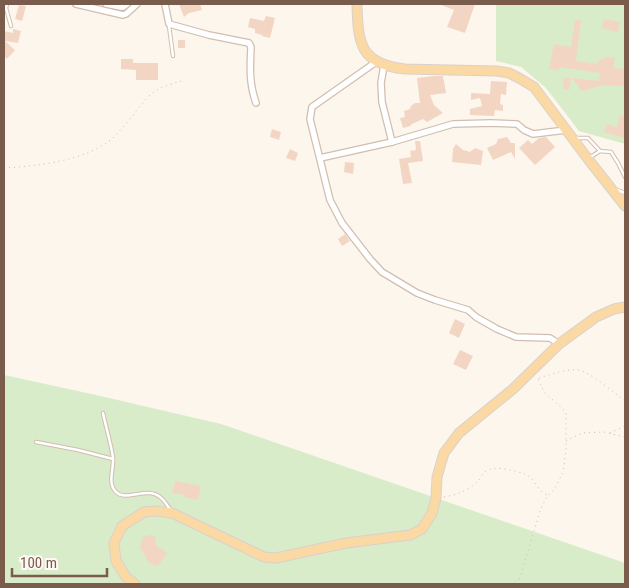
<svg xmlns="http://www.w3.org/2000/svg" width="629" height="588" font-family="'Roboto Condensed',sans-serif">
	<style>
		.green { fill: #d8ecc9 }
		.building { fill: #f3d5c3 }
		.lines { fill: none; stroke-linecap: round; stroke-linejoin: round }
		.lane-casing { stroke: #d1beb0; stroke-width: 4.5 }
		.street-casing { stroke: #d1beb0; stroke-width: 8 }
		.primary-casing { stroke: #dad1cd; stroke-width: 11 }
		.path { stroke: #d9b8a5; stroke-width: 1; stroke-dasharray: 1 4; stroke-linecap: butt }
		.lane { stroke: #fff; stroke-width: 2.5 }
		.street { stroke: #fff; stroke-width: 5.5 }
		.primary { stroke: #fbd9a5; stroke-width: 9 }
	</style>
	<rect width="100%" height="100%" fill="#fdf6ec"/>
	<!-- green -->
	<g class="green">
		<polygon points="496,4 625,4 625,144 579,131 546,88 521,67 496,61"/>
		<polygon points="4,375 96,395 221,424 625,563 625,584 4,584"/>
	</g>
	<!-- building -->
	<g class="building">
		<polygon points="179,4 200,4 202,10 189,13 184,17"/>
		<polygon points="439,4 475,4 465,33 447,27 454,10"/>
		<polygon points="19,5 26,6 22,21 15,19"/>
		<polygon points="266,16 275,18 270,38 262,36 262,35 255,33 255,29 248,27 250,18 264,21"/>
		<polygon points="604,19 620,22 618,32 602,28"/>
		<polygon points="575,20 581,20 576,61 596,64 598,61 607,57 615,58 613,68 623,69 625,71 625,83 622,86 604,85 582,91 572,78 599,81 600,73 559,67 559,70 549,69 554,44 571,47"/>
		<polygon points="13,29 21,31 18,43 5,41 15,50 7,59 4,56 4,31 13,33"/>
		<rect x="178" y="40" width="7" height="8"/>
		<polygon points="121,59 133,59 133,63 158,63 158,80 136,80 136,70 121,69"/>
		<polygon points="434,76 443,76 446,93 430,95 434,105 443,113 427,122 423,119 412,124 410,126 403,128 400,118 405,117 404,111 410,109 411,106 415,103 420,103 417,78"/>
		<polygon points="564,78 571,78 569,90 563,89"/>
		<polygon points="491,81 507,82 506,95 501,94 500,104 503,105 503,111 495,110 494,116 470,115 470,109 482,106 480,98 471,100 471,93 490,94"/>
		<polygon points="620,116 625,117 625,138 604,132 607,124 617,127"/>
		<polygon points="272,129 281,132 279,140 270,137"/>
		<polygon points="507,137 511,143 515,143 515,159 511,152 493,160 487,148 496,144 498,139"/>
		<polygon points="546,137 555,147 535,165 519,148 528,140 532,144 539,138"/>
		<polygon points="415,141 420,141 423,161 408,163 412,183 403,184 399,159 411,157 410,151 416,150"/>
		<polygon points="456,144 463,150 467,151 470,152 475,148 483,151 481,165 452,162 453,149"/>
		<polygon points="290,149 298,153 295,161 286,158"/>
		<polygon points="345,162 354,163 353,174 344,172"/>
		<polygon points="345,234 350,241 342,246 338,239"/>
		<polygon points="455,319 465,324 459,338 449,333"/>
		<polygon points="460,350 473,356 466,370 453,364"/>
		<polygon points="175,481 201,486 198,500 184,497 184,495 172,493"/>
		<polygon points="151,535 154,536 156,539 155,543 157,546 167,553 158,566 149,563 143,552 140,548 142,539 146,536"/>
	</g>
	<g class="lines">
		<defs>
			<g id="lane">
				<polyline points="7,4 6,8 11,26"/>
				<polyline points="169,26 173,56"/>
				<polyline points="576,138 588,138 600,151"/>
				<polyline points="589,158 600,151 611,152 618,163 625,177"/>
				<polyline points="617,190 625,193"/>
				<path d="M103 413C106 428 111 443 113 458 114 469 107 483 116 492 126 502 147 486 160 497 164 500 167 505 170 509"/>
				<polyline points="36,442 78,450 113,459"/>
			</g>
			<g id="street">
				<polyline points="76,4 123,15 126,14 137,4"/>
				<polyline points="106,4 121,7 123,7 127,4"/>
				<path d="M165 4 169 24 209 35 249 43 251 47C250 68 249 83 256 103"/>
				<polyline points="376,62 312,107 310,119 330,200 342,223 370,259 382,272 417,293 435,300 468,310 476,317 497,329 516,337 550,338 559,344"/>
				<polyline points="384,65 381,83 382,102 392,142"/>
				<polyline points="320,158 392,142 453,124 491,123 517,124 524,130 533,134 566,130"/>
			</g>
			<g id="primary">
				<path d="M357 4C358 44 360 64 405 69L497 71 509 73 519 78 534 87 588 159 625 206"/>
				<polyline points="135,584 126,577 116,561 114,543 122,526 144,512 155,511 172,513 264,557 276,558 346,543 410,535 422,529 432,513 436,498 437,477 444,453 459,433 513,389 559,344 596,317 614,309 625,307"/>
			</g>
		</defs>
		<!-- lane casing -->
		<use href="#lane" class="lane-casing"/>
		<!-- street casing -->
		<use href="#street" class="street-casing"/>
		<!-- primary casing -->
		<use href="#primary" class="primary-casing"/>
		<!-- path -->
		<g class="path">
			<path d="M4 168C38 166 86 161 113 138 122 129 130 119 138 109 141 105 144 101 148 97 157 88 170 84 182 81"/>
			<path d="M539 378C552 374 565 369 579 370 588 371 616 394 625 401"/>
			<polyline points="610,433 625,426"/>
			<polyline points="566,441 582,433 604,432 625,437"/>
			<path d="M444 497C457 495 470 490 479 480 481 477 483 473 486 471 496 465 515 471 525 474 535 478 537 491 547 495"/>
			<polyline points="518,584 541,508 548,495 554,490 563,472 566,449 566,412 544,392 537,376"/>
		</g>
		<!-- lane -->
		<use href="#lane" class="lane"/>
		<!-- street -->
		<use href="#street" class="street"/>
		<!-- primary -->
		<use href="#primary" class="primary"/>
	</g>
	<!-- border -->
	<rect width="629" height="588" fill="none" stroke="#7a5c4d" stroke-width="10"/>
	<!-- scale -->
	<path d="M12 568v8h95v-8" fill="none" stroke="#7a5c4d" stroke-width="2.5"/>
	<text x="20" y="568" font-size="15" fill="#7a5c4d" stroke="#fffaf3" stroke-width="4" paint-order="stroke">100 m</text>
</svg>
